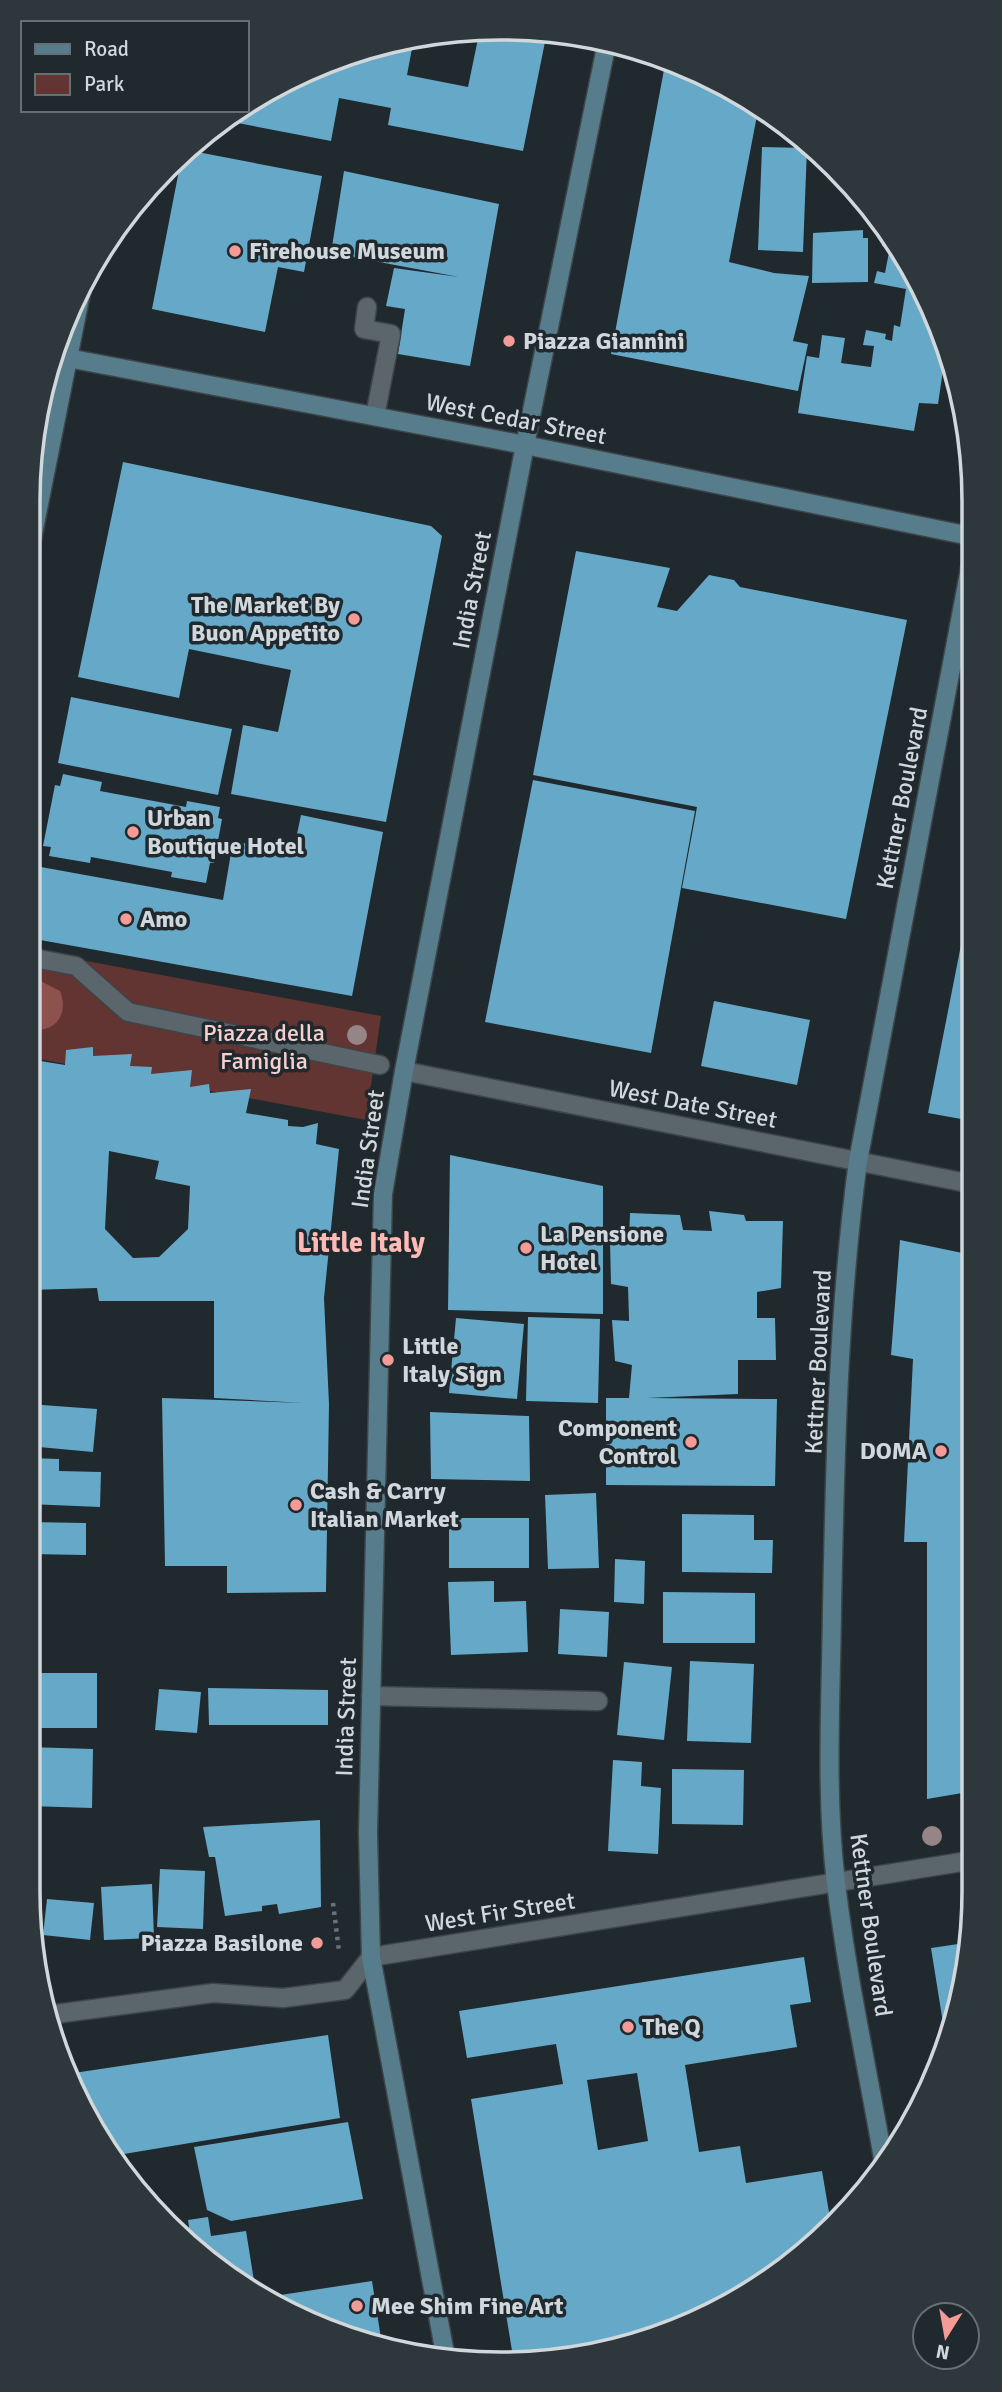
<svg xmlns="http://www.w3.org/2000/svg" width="1002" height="2392" font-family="Signika,sans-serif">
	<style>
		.green { fill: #623432 }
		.water { fill: #8d514e }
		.building { fill: #66a8c7; fill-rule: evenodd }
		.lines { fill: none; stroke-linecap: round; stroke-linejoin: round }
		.lane-casing { stroke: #3d4549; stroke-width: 21 }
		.street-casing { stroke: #3d4549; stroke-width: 21 }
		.secondary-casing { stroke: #3d4549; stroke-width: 21 }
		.path { stroke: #697276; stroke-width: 4.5; stroke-dasharray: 3.5 5; stroke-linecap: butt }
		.lane { stroke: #5a666b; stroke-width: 18 }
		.street { stroke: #5a666b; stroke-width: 18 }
		.secondary { stroke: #577c8b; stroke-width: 18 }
		.tree { fill: #968586 }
		.poi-dot { fill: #f59b97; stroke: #1f292e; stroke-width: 2.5 }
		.labels { text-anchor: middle; stroke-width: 7; stroke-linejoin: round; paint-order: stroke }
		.poi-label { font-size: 24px; font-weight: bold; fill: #d1d8db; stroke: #1f292e; text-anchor: start }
		.street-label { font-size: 24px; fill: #d1d8db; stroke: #1f292e }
		.park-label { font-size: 24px; fill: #f7d0ce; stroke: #1f292e }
		.quarter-label { font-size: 28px; font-weight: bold; fill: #ffbab6; stroke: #1f292e }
		.rim { fill: none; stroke: #d1d8db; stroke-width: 3.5 }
	</style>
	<rect width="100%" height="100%" fill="#1f292e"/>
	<!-- green -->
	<polygon class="green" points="28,950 381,1016 366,1120 28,1057"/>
	<!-- water -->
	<path class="water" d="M39 980 60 991C70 1015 53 1036 28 1028V984Z"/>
	<!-- building -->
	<g class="building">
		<polygon points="480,29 547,32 523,151 388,125 391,108 339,98 331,141 222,120 238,110 247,110 247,105 292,77 379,44 414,38 407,75 468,87"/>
		<polygon points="666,59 759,105 729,262 774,273 809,276 793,341 808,344 798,391 611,354"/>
		<polygon points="762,147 807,148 803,252 758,250"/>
		<polygon points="187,150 322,176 304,272 278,267 265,332 152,309 182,155"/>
		<polygon points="344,171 499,204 470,366 398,354 405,309 386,306 394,268 459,277 331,253"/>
		<polygon points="884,227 938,320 946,350 938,404 919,403 914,431 798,413 807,356 819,358 822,335 845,338 841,363 871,367 874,346 863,345 866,330 886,334 885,339 892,341 894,325 900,327 906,289 874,283 877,271 885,273 890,247 882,246"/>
		<polygon points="863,230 863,238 868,238 868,282 812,283 813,233"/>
		<polygon points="123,462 431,526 442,536 386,822 231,794 243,725 278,732 291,670 189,649 179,698 78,677"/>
		<polygon points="576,551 670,568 657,607 677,611 709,575 734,580 740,587 907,620 846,919 682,888 697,807 533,775"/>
		<polygon points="71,697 232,729 218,795 58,763"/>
		<polygon points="63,774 102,782 100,791 186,807 187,801 220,807 218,818 222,819 214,863 210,863 206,883 171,877 172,872 91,857 90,863 49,856 51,847 43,846 55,785 60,786"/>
		<polygon points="533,780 695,811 651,1053 485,1022"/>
		<polygon points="301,815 383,832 352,996 29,938 41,867 223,900 233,841 293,853"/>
		<polygon points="970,899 971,899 972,1121 928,1113"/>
		<polygon points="714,1001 810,1020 797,1085 701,1066"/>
		<path d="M93 1047V1056L132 1054 130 1066 152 1067 151 1074 192 1070 190 1087 209 1084 210 1093 251 1089 246 1113 288 1120V1126L303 1127 318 1123 316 1144 339 1149 324 1298 329 1404 326 1592 227 1593V1566H165L162 1398 304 1403 214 1398V1301H99L97 1288 28 1290V1059L65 1065 66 1050ZM109 1151 159 1161 155 1179 190 1186 188 1229 159 1257 133 1258 105 1229Z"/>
		<polygon points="450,1155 603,1186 603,1314 448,1310"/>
		<polygon points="709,1211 744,1215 746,1221 783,1221 781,1288 757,1292 757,1318 775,1318 776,1360 738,1360 738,1394 647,1398 777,1399 775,1486 606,1485 606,1398 629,1398 632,1365 615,1361 612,1320 629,1321 629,1318 628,1287 611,1284 610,1242 629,1243 630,1213 680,1215 683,1230 712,1231"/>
		<polygon points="900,1240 972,1255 974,1791 927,1799 927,1542 904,1542 913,1359 891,1355"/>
		<polygon points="528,1317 600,1319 598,1403 526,1401"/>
		<polygon points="456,1318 524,1324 517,1399 449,1393"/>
		<polygon points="28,1404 97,1409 93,1452 28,1446"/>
		<polygon points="430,1412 529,1416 530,1481 431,1479"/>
		<polygon points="28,1458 59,1459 59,1471 101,1472 100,1507 28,1504"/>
		<polygon points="596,1493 599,1568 548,1569 545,1495"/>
		<polygon points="682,1514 754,1515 754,1540 773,1540 772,1573 682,1572"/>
		<rect x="449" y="1518" width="80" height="50"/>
		<polygon points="28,1522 86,1523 86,1555 28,1554"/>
		<polygon points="615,1559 645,1561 644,1604 614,1602"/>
		<polygon points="494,1581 494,1602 526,1601 528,1652 451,1655 448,1582"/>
		<polygon points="663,1592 755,1593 755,1643 663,1643"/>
		<polygon points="560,1609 609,1612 607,1657 558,1654"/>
		<polygon points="690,1661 754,1664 751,1743 687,1741"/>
		<polygon points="624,1662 672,1667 664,1740 617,1735"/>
		<rect x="28" y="1673" width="69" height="55"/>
		<polygon points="208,1688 328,1690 328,1725 209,1725"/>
		<polygon points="159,1689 201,1692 197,1733 155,1730"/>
		<polygon points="28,1747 93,1749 92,1808 28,1806"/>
		<polygon points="613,1760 642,1762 641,1786 661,1788 658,1854 608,1851"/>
		<polygon points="672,1769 744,1770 743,1825 672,1824"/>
		<polygon points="320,1820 321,1907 279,1914 277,1904 262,1906 262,1911 225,1916 215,1857 209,1857 203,1827"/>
		<polygon points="160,1869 205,1871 203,1929 157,1927"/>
		<polygon points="152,1884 154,1938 104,1940 101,1887"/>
		<polygon points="29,1895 37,1896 35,1926 34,1926"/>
		<polygon points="47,1899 94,1903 90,1940 43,1935"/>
		<polygon points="965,1943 949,2043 947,2048 931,1948"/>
		<path d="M804 1957 811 2002 790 2005 797 2047 685 2065 699 2152 740 2146 746 2183 822 2171 831 2224 738 2300 593 2355 514 2363 471 2099 563 2084 556 2044 467 2058 459 2011ZM637 2073 648 2141 598 2150 587 2080Z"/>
		<polygon points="328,2035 340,2118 112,2156 91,2127 67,2074"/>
		<polygon points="348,2122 363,2199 231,2221 207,2210 194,2147"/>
		<polygon points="208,2217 211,2236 246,2231 256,2293 185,2235 190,2234 188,2220"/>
		<polygon points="372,2281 382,2345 261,2298"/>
	</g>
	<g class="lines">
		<defs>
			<g id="lane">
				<polyline points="367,307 364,329 391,334 375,416"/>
				<polyline points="371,1696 598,1701"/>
			</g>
			<g id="street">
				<polyline points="28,957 76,966 128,1012 380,1065"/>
				<polyline points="404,1071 972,1184"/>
				<polyline points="48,2015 213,1993 283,1998 345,1990 371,1957 974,1860"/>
			</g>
			<g id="secondary">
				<polyline points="52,355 525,445 970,536"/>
				<polyline points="28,559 83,283"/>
				<path d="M884 2164C868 2071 847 1977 836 1883 825 1793 831 1700 832 1609 835 1460 838 1309 858 1161L970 568"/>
				<polyline points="446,2359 371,1957 368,1833 383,1194 404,1071 525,445 607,42"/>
			</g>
		</defs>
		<!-- lane casing -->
		<use href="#lane" class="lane-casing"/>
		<!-- street casing -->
		<use href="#street" class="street-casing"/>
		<!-- secondary casing -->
		<use href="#secondary" class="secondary-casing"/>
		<!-- path -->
		<polyline class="path" points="333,1903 339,1951"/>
		<!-- lane -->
		<use href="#lane" class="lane"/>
		<!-- street -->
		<use href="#street" class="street"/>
		<!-- secondary -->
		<use href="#secondary" class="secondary"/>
	</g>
	<!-- trees -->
	<g class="tree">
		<circle cx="357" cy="1035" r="10"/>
		<circle cx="932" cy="1836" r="10"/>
	</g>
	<!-- markers -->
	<g class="poi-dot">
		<circle cx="235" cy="251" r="7"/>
		<circle cx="509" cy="341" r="7"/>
		<circle cx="354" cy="619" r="7"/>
		<circle cx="133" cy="832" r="7"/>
		<circle cx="126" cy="919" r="7"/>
		<circle cx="526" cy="1248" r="7"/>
		<circle cx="388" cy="1360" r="7"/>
		<circle cx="691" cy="1442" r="7"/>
		<circle cx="941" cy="1451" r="7"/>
		<circle cx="296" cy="1505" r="7"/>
		<circle cx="317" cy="1943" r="7"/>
		<circle cx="628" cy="2027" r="7"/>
		<circle cx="357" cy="2306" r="7"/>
	</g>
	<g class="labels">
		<!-- poi labels -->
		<g class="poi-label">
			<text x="249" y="259">Firehouse Museum</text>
			<text x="523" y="349">Piazza Giannini</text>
			<text x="340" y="613" text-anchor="end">The Market By<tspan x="340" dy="28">Buon Appetito</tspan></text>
			<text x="147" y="826">Urban<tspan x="147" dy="28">Boutique Hotel</tspan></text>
			<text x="140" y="927">Amo</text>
			<text x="540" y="1242">La Pensione<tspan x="540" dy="28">Hotel</tspan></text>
			<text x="402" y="1354">Little<tspan x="402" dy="28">Italy Sign</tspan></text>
			<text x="677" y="1436" text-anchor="end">Component<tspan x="677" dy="28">Control</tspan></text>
			<text x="927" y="1459" text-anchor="end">DOMA</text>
			<text x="310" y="1499">Cash &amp; Carry<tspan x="310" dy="28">Italian Market</tspan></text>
			<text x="303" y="1951" text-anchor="end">Piazza Basilone</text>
			<text x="642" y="2035">The Q</text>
			<text x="371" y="2314">Mee Shim Fine Art</text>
		</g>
		<!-- street labels -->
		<g class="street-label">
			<text transform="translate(516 419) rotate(11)" y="8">West Cedar Street</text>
			<text transform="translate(472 590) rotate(-79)" y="8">India Street</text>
			<text transform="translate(902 798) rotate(-79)" y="8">Kettner Boulevard</text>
			<text transform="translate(693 1104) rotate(11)" y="8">West Date Street</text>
			<text transform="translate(368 1149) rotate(-82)" y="8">India Street</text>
			<text transform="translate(818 1362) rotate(-87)" y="8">Kettner Boulevard</text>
			<text transform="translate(346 1717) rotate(-88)" y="8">India Street</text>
			<text transform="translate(500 1912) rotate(-9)" y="8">West Fir Street</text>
			<text transform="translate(871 1925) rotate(82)" y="8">Kettner Boulevard</text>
		</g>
		<!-- park labels -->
		<g class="park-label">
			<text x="264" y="1041">Piazza della<tspan x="264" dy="28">Famiglia</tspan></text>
		</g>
		<!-- quarter labels -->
		<g class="quarter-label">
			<text x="361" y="1252">Little Italy</text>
		</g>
	</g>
	<!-- crop -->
	<path d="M0 0H1002V2392H0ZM501 40H501A461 461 0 0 1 962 501V1891A461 461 0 0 1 501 2352H501A461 461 0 0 1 40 1891V501A461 461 0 0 1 501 40Z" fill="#2d373c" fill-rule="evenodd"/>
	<path class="rim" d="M501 40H501A461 461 0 0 1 962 501V1891A461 461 0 0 1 501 2352H501A461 461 0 0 1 40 1891V501A461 461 0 0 1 501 40Z"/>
	<!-- legend -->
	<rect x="21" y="21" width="228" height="91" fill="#1f292e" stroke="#666f73" stroke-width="2"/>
	<rect x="35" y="44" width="35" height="10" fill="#577c8b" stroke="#666f73" stroke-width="2"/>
	<text x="84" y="56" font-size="21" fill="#d1d8db">Road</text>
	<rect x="35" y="74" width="35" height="21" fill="#623432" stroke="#666f73" stroke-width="2"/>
	<text x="84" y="91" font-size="21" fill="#d1d8db">Park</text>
	<!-- north arrow -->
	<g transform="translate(946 2336) rotate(191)"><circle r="33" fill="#1f292e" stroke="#666f73" stroke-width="2"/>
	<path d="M0-5L12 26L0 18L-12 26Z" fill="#f59b97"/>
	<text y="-10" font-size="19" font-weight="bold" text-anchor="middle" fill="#d1d8db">N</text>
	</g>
</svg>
